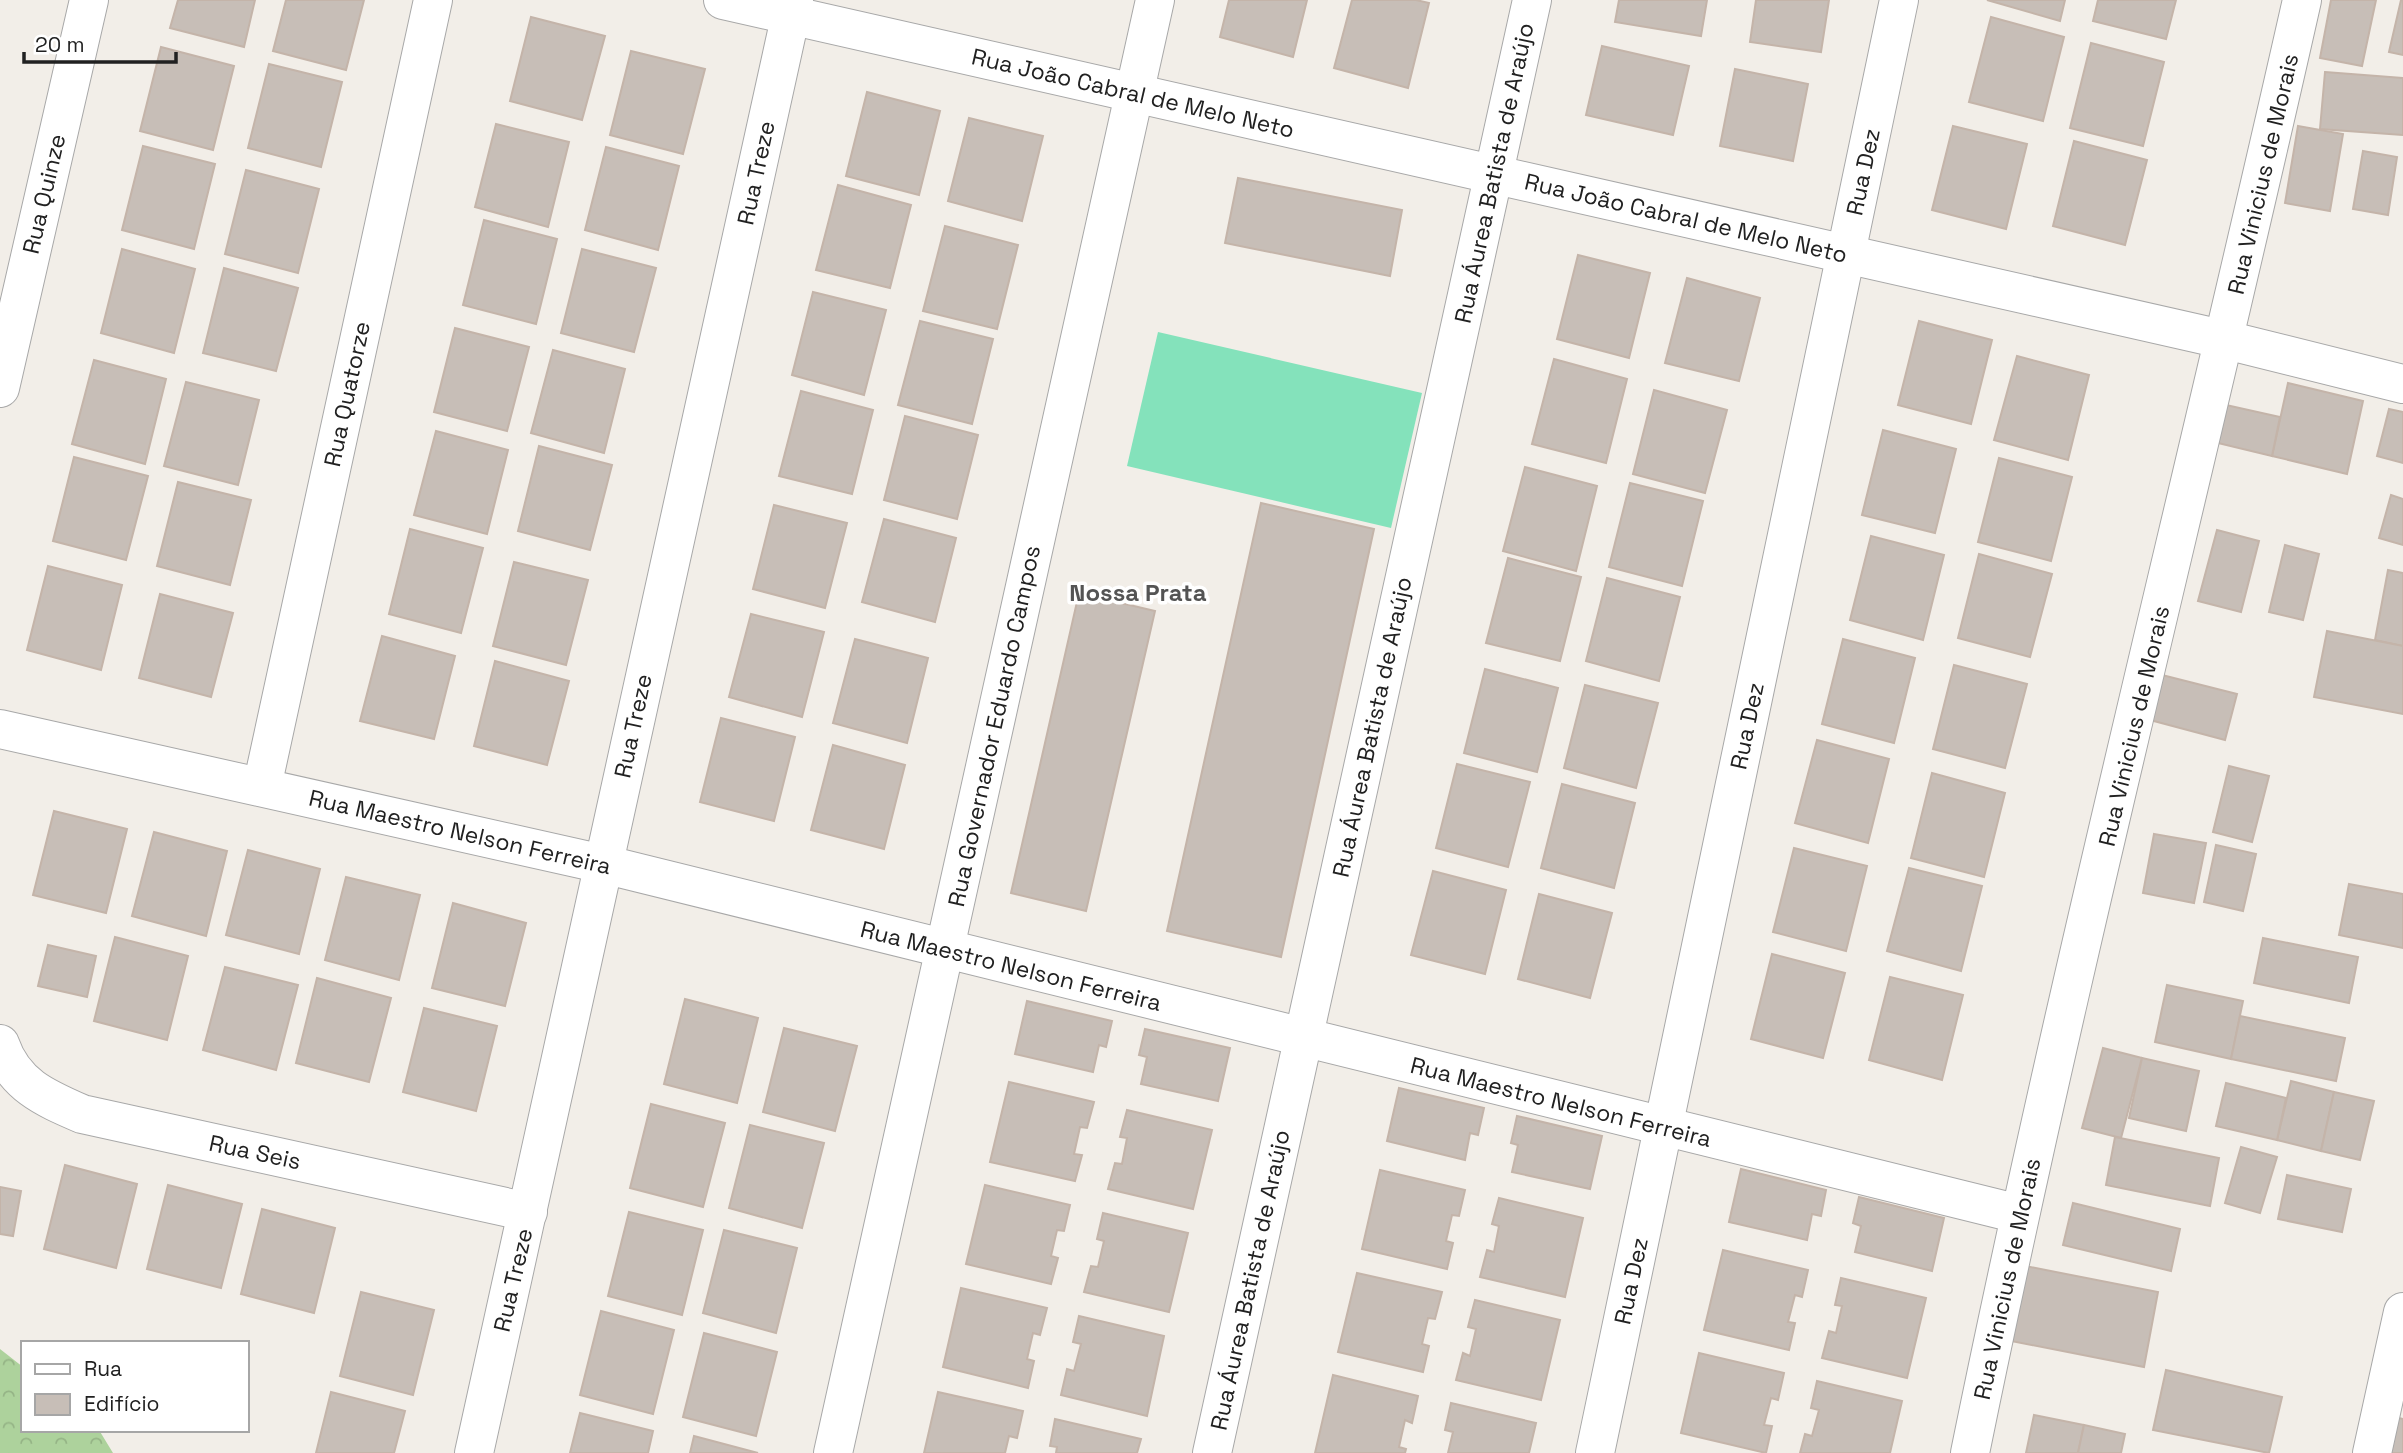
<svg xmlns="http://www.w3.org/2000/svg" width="2403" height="1453" font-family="'Space Grotesk',sans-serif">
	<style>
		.forest { fill: url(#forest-crowns) }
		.pitch { fill: #84e2bb }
		.building { fill: #c7beb7; stroke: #c4b4a9; stroke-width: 2 }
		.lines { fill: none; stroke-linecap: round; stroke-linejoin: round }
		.minor-casing { stroke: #a8a8a8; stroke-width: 40 }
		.minor { stroke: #fff; stroke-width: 38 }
		.labels { text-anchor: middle; stroke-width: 7; stroke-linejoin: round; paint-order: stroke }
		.street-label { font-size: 23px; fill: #212121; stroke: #fff }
		.neighbourhood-label { font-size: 24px; font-weight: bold; fill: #545454; stroke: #fff }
	</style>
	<defs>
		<pattern id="forest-crowns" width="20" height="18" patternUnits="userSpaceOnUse" patternTransform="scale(1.75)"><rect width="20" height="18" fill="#add29c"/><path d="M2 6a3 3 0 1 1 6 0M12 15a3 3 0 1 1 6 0" fill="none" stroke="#95b486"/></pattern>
	</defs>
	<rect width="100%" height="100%" fill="#f2eee8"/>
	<!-- forest -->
	<polygon class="forest" points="0,1349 23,1367 23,1430 99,1430 113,1453 0,1453"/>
	<!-- pitch -->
	<polygon class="pitch" points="1158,332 1422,393 1391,528 1127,466"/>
	<!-- building -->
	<g class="building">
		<polygon points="178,0 255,0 244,47 170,28"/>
		<polygon points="286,0 364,0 346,70 273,51"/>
		<polygon points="1229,0 1307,0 1293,57 1220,37"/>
		<polygon points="1352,0 1416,0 1429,3 1408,88 1334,68"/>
		<polygon points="1619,0 1707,0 1701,36 1615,22"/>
		<polygon points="1756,0 1829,0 1821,52 1750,42"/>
		<polygon points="1987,0 2065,0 2060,21"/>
		<polygon points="2098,0 2176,0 2166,39 2093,21"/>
		<polygon points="2331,0 2376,0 2362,66 2320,58"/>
		<polygon points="2401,0 2403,0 2403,55 2389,52"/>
		<polygon points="531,17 605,36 582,120 510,101"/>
		<polygon points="1991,17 2064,37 2043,121 1969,102"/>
		<polygon points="2091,43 2164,62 2143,146 2070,128"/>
		<polygon points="1602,46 1689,66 1673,135 1586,115"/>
		<polygon points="161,47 234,66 213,150 140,131"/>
		<polygon points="631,51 705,69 683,154 610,135"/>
		<polygon points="269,64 342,82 321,167 248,148"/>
		<polygon points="1735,69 1808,84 1793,161 1720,146"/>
		<polygon points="2325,72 2403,78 2403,135 2320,129"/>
		<polygon points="867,92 940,111 919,195 846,176"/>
		<polygon points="969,118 1043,136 1022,221 948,201"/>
		<polygon points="496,124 569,142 548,227 475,207"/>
		<polygon points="1953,126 2027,144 2006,229 1932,210"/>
		<polygon points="2298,126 2343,134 2330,211 2285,203"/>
		<polygon points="2074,141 2147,160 2125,245 2053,226"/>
		<polygon points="143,146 215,164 194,249 122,230"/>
		<polygon points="606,147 679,166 658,250 585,230"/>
		<polygon points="2363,151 2397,157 2388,215 2353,209"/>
		<polygon points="246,170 319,189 298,273 225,254"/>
		<polygon points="1238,178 1402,210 1390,276 1225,243"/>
		<polygon points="838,185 911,205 890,288 816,270"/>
		<polygon points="484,220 557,239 536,324 463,305"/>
		<polygon points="945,226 1018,245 997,329 923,311"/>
		<polygon points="122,249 195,269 174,353 101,333"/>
		<polygon points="582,249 656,268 634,352 561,333"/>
		<polygon points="1578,255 1650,273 1629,358 1557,339"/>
		<polygon points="224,268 298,288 276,371 203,353"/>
		<polygon points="1687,278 1760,298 1739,381 1665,363"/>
		<polygon points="813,292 886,310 864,395 792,375"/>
		<polygon points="920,321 993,339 972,424 898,405"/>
		<polygon points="1919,321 1992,340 1971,424 1898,405"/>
		<polygon points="455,328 529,347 507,431 434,412"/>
		<polygon points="553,350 625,369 604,453 531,433"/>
		<polygon points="2017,356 2089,375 2068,460 1994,440"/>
		<polygon points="1554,359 1627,379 1606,463 1532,444"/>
		<polygon points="94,360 166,379 145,464 72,444"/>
		<polygon points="186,382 259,400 238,485 164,466"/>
		<polygon points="2288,383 2363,401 2347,474 2272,456"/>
		<polygon points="1654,390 1727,410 1705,493 1633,474"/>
		<polygon points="801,391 873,410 852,494 779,476"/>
		<polygon points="2226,405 2280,417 2272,456 2218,443"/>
		<polygon points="2389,409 2403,412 2403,463 2377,456"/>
		<polygon points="905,416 978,435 957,519 884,500"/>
		<polygon points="1883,430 1956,449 1935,533 1862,515"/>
		<polygon points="436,431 508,450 487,534 414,515"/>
		<polygon points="539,446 612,465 590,550 518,531"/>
		<polygon points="74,457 148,476 126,560 53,541"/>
		<polygon points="1999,458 2072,477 2051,561 1978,542"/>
		<polygon points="1525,467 1597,486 1576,571 1503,551"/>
		<polygon points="178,482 251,500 230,585 157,566"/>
		<polygon points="1630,483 1703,501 1682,586 1609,567"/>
		<polygon points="2391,495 2403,499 2403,545 2379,538"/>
		<polygon points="1261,503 1374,529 1281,957 1167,931"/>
		<polygon points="774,505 847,523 825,608 753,589"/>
		<polygon points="884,519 956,538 935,622 862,602"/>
		<polygon points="410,529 483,548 461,633 389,614"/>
		<polygon points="2217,530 2259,541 2241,612 2198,601"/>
		<polygon points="1871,536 1944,555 1923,640 1850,620"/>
		<polygon points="2285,545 2319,554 2303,620 2269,612"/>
		<polygon points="1979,554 2052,574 2030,657 1958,638"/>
		<polygon points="1508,558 1581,577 1560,661 1486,643"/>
		<polygon points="514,562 588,580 566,665 493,646"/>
		<polygon points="48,566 122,585 101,670 27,650"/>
		<polygon points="2388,570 2403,573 2403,646 2375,640"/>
		<polygon points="1607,578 1680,597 1659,681 1586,661"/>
		<polygon points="1079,593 1155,611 1086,911 1011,893"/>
		<polygon points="160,594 233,613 211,697 139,678"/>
		<polygon points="751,614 824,632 802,717 729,697"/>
		<polygon points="2327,631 2403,646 2403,714 2314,697"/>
		<polygon points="382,636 455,656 434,739 360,721"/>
		<polygon points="855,639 928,658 907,743 833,723"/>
		<polygon points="1843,639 1915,658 1894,743 1822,724"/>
		<polygon points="495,661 569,681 547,765 474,746"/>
		<polygon points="1954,665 2027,684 2005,768 1933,749"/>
		<polygon points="1485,669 1558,688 1537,772 1464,753"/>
		<polygon points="2162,675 2237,694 2225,740 2150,720"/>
		<polygon points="1585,685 1658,703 1636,788 1564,768"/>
		<polygon points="721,718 795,737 774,821 700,802"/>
		<polygon points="1817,740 1889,759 1868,843 1795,823"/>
		<polygon points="833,745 905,765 884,849 811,830"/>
		<polygon points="1457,764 1530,782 1508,867 1436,848"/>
		<polygon points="2229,766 2269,776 2252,842 2213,832"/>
		<polygon points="1932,773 2005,793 1984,877 1911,858"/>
		<polygon points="1562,784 1635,803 1614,888 1541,868"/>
		<polygon points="54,811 127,829 106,913 33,895"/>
		<polygon points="154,832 227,851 206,936 132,916"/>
		<polygon points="2154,834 2206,843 2194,903 2143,893"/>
		<polygon points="2216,845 2256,854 2243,911 2204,902"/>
		<polygon points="1794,848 1867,866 1846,951 1773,932"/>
		<polygon points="248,850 320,869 299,954 226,935"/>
		<polygon points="1909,868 1982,886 1961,971 1887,951"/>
		<polygon points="1433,871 1506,890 1485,974 1411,955"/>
		<polygon points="346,877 420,895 399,980 325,960"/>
		<polygon points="2349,884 2403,894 2403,948 2339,935"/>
		<polygon points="1539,894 1612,913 1590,998 1518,979"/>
		<polygon points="453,903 526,923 505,1006 432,988"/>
		<polygon points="115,937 188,956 167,1040 94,1021"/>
		<polygon points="2263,938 2358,957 2349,1003 2254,983"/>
		<polygon points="48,945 96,956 87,997 38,986"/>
		<polygon points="1772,954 1845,973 1823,1058 1751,1039"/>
		<polygon points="225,967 298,985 276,1070 203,1050"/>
		<polygon points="1890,977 1963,995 1942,1080 1869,1060"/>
		<polygon points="317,978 391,998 369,1082 296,1063"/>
		<polygon points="2167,985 2243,1001 2231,1059 2155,1042"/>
		<polygon points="685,999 758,1018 737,1103 664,1084"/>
		<polygon points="1027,1001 1112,1021 1106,1047 1099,1045 1093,1072 1015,1054"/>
		<polygon points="424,1008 497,1026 476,1111 403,1092"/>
		<polygon points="2240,1016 2345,1038 2336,1081 2231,1059"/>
		<polygon points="784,1028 857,1046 835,1131 763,1112"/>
		<polygon points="1145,1029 1230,1048 1218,1101 1141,1084 1147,1057 1139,1055"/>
		<polygon points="2103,1048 2142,1058 2121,1138 2082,1128"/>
		<polygon points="2142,1058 2199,1071 2186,1131 2129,1118"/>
		<polygon points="2291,1081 2334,1092 2321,1151 2277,1140"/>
		<polygon points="1009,1082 1094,1102 1087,1128 1080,1127 1074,1154 1082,1155 1075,1181 990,1162"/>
		<polygon points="2226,1083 2286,1098 2277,1140 2216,1126"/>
		<polygon points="1399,1088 1484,1108 1478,1135 1470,1133 1465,1160 1387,1141"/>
		<polygon points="2334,1092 2374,1101 2360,1160 2321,1151"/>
		<polygon points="651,1104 725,1123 703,1207 630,1188"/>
		<polygon points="1127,1110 1212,1130 1193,1209 1108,1189 1115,1163 1122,1164 1127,1138 1120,1137"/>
		<polygon points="1517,1116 1602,1136 1590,1189 1512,1172 1518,1145 1511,1143"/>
		<polygon points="750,1125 824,1143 802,1228 729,1208"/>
		<polygon points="2115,1137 2219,1158 2210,1206 2106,1185"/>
		<polygon points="2241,1147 2277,1157 2260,1213 2225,1203"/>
		<polygon points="65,1165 137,1184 116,1268 44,1249"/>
		<polygon points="1741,1169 1826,1190 1821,1216 1812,1214 1807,1240 1729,1222"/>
		<polygon points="1380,1170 1465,1190 1459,1216 1452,1215 1446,1241 1453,1243 1447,1269 1362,1249"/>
		<polygon points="2287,1175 2351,1189 2342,1232 2278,1219"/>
		<polygon points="168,1185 242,1204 221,1288 147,1269"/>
		<polygon points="985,1185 1070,1205 1064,1231 1057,1230 1051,1256 1058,1258 1051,1284 966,1264"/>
		<polygon points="0,1187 21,1191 13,1236 0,1234"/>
		<polygon points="1859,1197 1944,1218 1932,1271 1855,1252 1861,1226 1853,1223"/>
		<polygon points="1499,1198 1583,1218 1565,1297 1480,1277 1487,1250 1494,1252 1499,1226 1492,1224"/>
		<polygon points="2073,1203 2180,1229 2171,1271 2063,1245"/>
		<polygon points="262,1209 335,1228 314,1313 241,1294"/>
		<polygon points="629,1212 703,1230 682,1315 608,1296"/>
		<polygon points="1103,1213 1188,1233 1169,1312 1084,1292 1091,1266 1098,1267 1104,1241 1097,1239"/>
		<polygon points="724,1230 797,1248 776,1333 703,1313"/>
		<polygon points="1723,1250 1808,1270 1802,1297 1795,1295 1788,1322 1795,1323 1789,1350 1704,1330"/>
		<polygon points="2015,1264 2158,1292 2144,1367 2001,1339"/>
		<polygon points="1357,1273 1442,1292 1435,1319 1428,1318 1422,1344 1429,1346 1423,1372 1338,1352"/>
		<polygon points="1841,1278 1926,1298 1907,1378 1822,1358 1829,1331 1836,1333 1842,1306 1835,1305"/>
		<polygon points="961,1288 1047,1308 1040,1335 1033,1333 1027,1359 1034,1361 1028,1388 943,1367"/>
		<polygon points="361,1292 434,1310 413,1395 340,1376"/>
		<polygon points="1475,1300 1560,1320 1541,1400 1456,1380 1463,1353 1470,1356 1476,1329 1468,1327"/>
		<polygon points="601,1311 674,1330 653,1414 580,1395"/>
		<polygon points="1079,1316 1164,1336 1147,1416 1061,1395 1067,1369 1074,1371 1081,1344 1073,1342"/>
		<polygon points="704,1333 777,1352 756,1436 683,1417"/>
		<polygon points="1699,1353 1784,1373 1778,1400 1771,1398 1764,1425 1772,1426 1766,1453 1681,1433"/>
		<polygon points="2166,1370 2282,1397 2269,1453 2153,1430"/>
		<polygon points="1333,1375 1418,1396 1412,1423 1405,1420 1399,1447 1406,1449 1405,1453 1315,1453"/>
		<polygon points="1817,1381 1902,1401 1890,1453 1800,1453 1805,1434 1812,1436 1819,1410 1811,1408"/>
		<polygon points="331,1392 405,1411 394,1453 316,1453"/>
		<polygon points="938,1392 1023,1411 1017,1438 1009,1436 1005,1453 924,1453"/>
		<polygon points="1451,1403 1536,1423 1529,1453 1448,1453 1453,1432 1445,1430"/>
		<polygon points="580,1413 653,1431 648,1453 570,1453"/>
		<polygon points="2034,1415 2084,1425 2078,1453 2026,1453"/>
		<polygon points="2395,1417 2403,1419 2403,1453 2388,1453"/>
		<polygon points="1055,1419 1141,1439 1137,1453 1056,1453 1057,1447 1050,1446"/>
		<polygon points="2084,1425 2125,1434 2121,1453 2078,1453"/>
		<polygon points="694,1436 758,1453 690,1453"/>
	</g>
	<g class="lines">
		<defs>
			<g id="minor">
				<polyline points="723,0 2226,340 2403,384"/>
				<polyline points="0,388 89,0"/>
				<polyline points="0,729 603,864 2019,1214"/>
				<polyline points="262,787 433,0"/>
				<path d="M0 1044C14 1085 45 1098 82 1114L528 1212"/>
				<polyline points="474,1453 794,0"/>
				<polyline points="833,1453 1155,0"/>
				<polyline points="1212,1453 1532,0"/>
				<polyline points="1595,1453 1899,0"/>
				<path d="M1970 1453C2069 966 2193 485 2302 0"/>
				<polyline points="2372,1453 2403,1312"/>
			</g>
		</defs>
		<!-- minor casing -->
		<use href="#minor" class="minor-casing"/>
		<!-- minor -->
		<use href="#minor" class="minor"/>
	</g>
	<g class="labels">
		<!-- street labels -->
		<g class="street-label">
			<text transform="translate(1133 93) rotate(13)" y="8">Rua João Cabral de Melo Neto</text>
			<text transform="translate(1863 172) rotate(-78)" y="8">Rua Dez</text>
			<text transform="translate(756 173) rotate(-78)" y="8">Rua Treze</text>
			<text transform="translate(1494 173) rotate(-78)" y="8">Rua Áurea Batista de Araújo</text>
			<text transform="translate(2263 174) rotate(-77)" y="8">Rua Vinicius de Morais</text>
			<text transform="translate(44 194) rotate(-77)" y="8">Rua Quinze</text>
			<text transform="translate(1686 218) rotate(13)" y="8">Rua João Cabral de Melo Neto</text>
			<text transform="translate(347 394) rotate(-78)" y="8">Rua Quatorze</text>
			<text transform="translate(633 726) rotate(-78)" y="8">Rua Treze</text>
			<text transform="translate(994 726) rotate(-78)" y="8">Rua Governador Eduardo Campos</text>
			<text transform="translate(1747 726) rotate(-78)" y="8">Rua Dez</text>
			<text transform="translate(2134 726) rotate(-77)" y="8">Rua Vinicius de Morais</text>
			<text transform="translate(1372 727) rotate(-78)" y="8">Rua Áurea Batista de Araújo</text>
			<text transform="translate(460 832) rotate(13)" y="8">Rua Maestro Nelson Ferreira</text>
			<text transform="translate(1011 966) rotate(14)" y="8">Rua Maestro Nelson Ferreira</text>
			<text transform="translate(1561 1102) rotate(14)" y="8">Rua Maestro Nelson Ferreira</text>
			<text transform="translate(255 1152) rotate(12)" y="8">Rua Seis</text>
			<text transform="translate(2007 1279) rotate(-78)" y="8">Rua Vinicius de Morais</text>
			<text transform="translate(513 1280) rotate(-77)" y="8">Rua Treze</text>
			<text transform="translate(1250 1280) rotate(-78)" y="8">Rua Áurea Batista de Araújo</text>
			<text transform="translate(1631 1281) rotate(-78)" y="8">Rua Dez</text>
		</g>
		<!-- neighbourhood labels -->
		<g class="neighbourhood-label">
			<text x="1138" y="601">Nossa Prata</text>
		</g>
	</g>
	<!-- legend -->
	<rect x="21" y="1341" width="228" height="91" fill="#ffffff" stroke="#a6a6a6" stroke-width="2"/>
	<rect x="35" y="1364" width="35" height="10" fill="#ffffff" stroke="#a6a6a6" stroke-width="2"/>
	<text x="84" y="1376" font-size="21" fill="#212121">Rua</text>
	<rect x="35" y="1394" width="35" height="21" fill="#c7beb7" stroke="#a6a6a6" stroke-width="2"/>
	<text x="84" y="1411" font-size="21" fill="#212121">Edifício</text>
	<!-- scale -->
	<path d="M24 52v10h152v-10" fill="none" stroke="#212121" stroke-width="3.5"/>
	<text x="35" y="52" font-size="21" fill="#212121" stroke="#ffffff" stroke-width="5" paint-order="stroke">20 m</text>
</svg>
